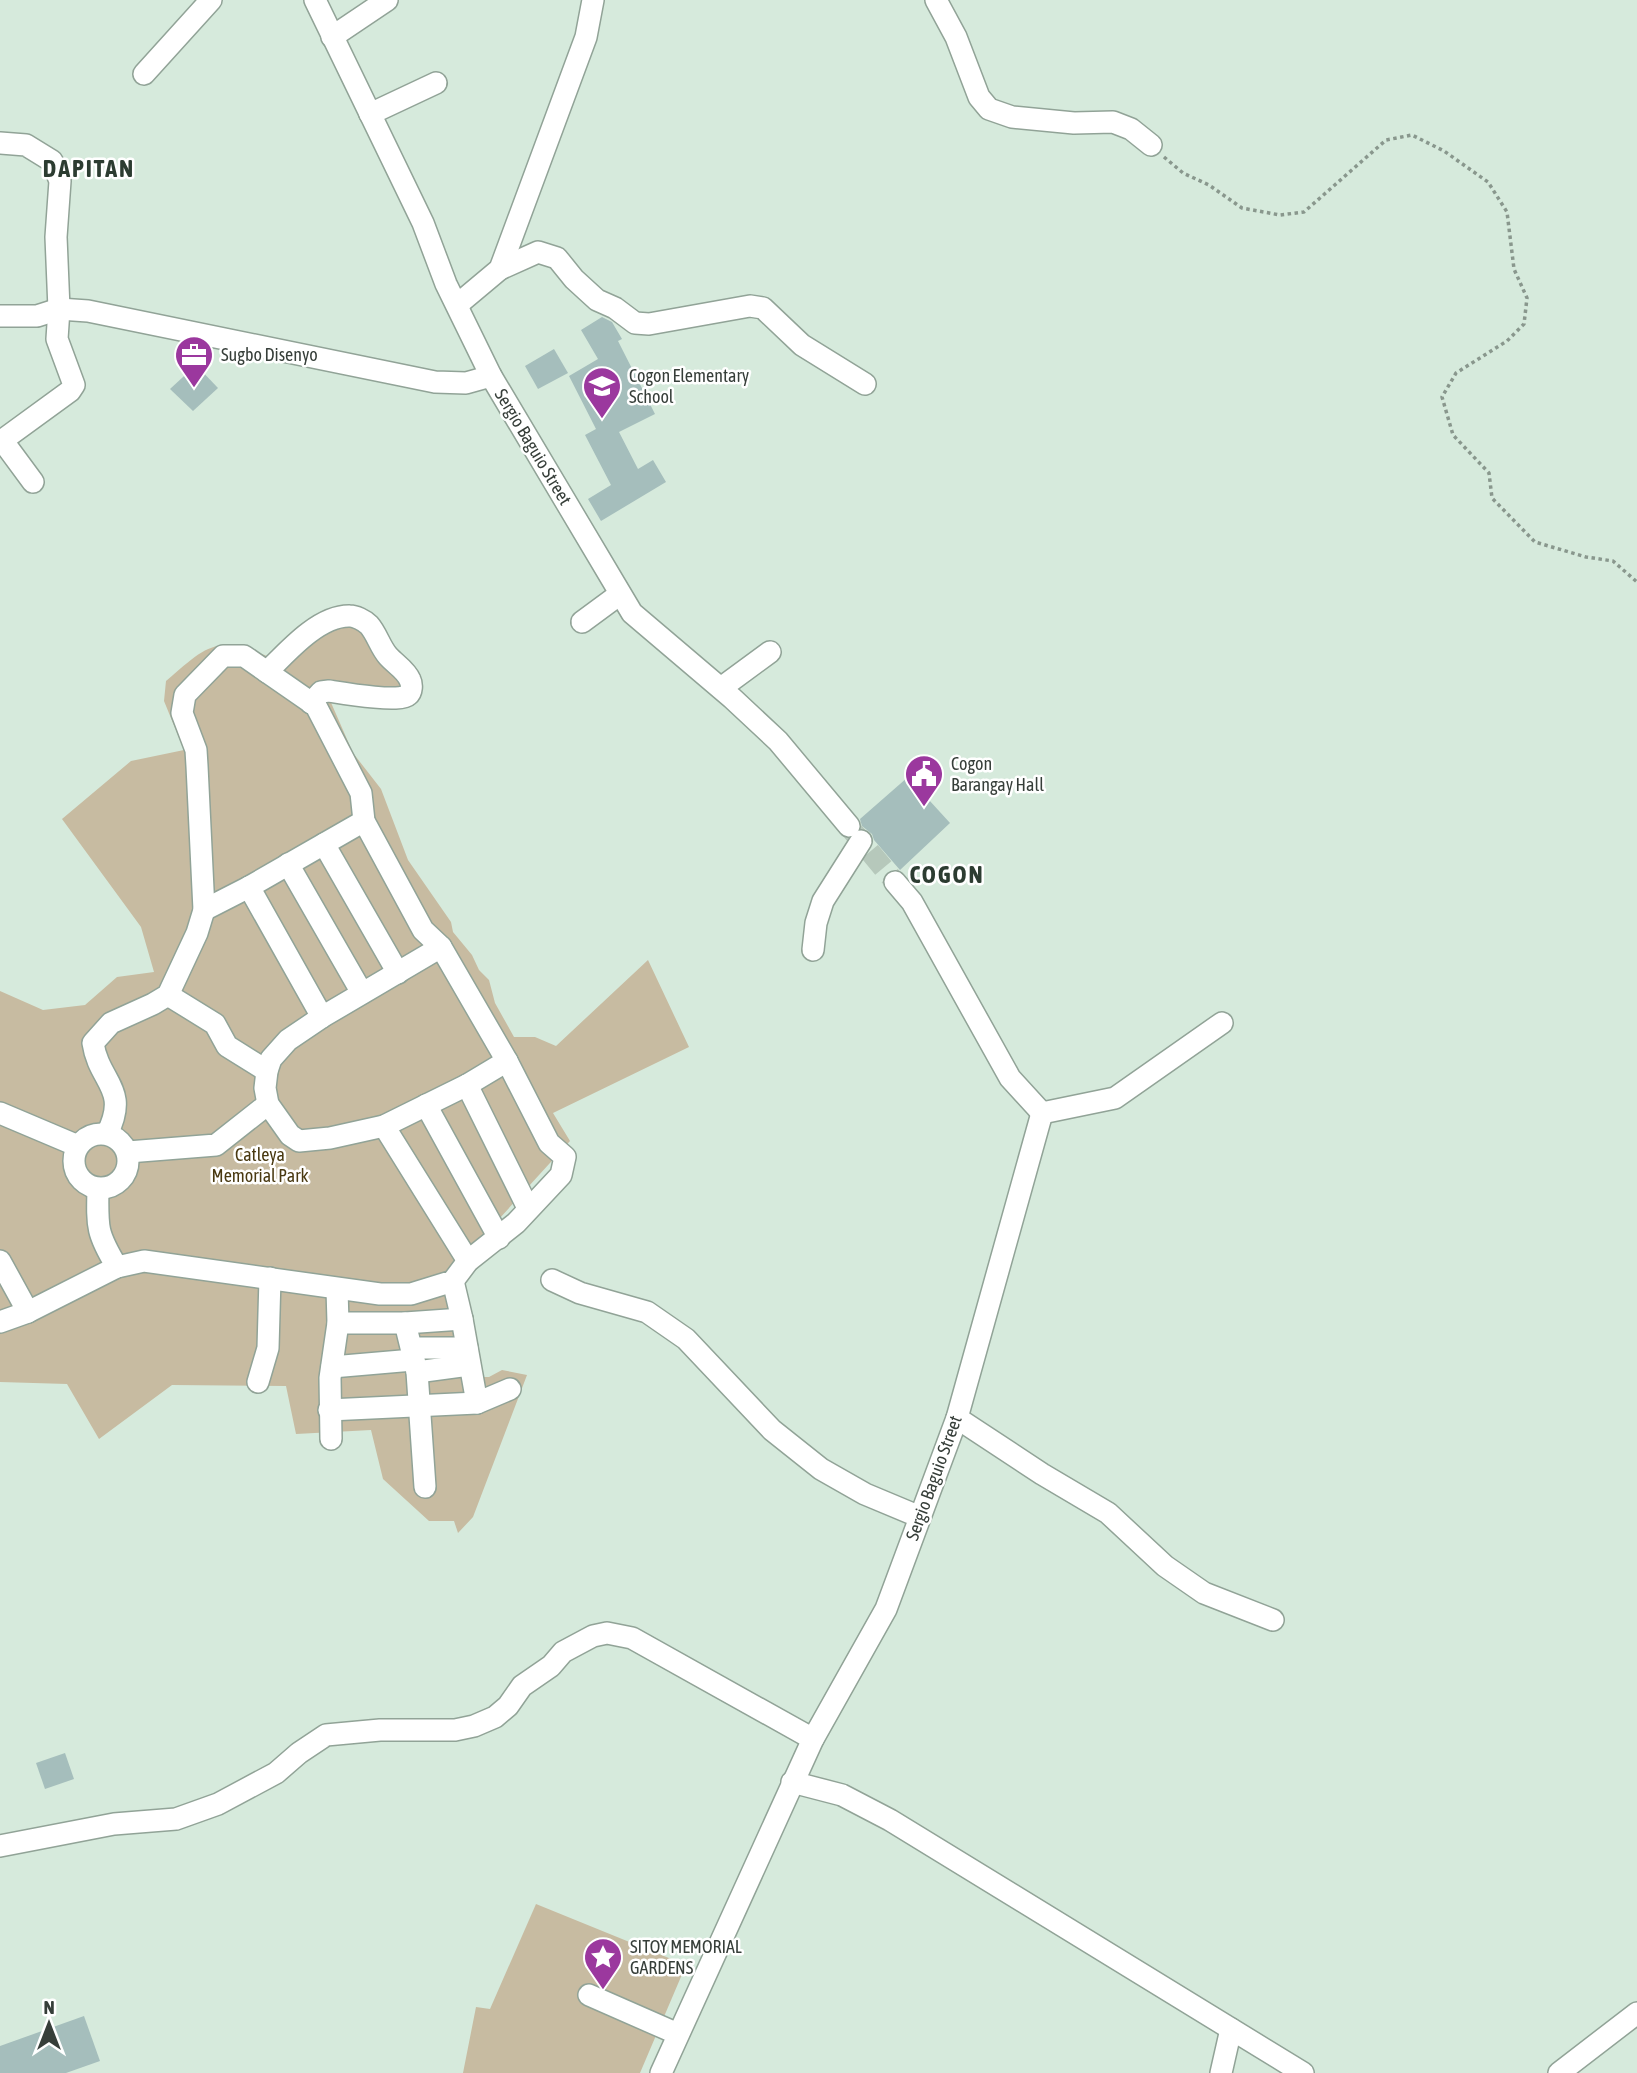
<svg xmlns="http://www.w3.org/2000/svg" width="1637" height="2073" font-family="'Asap Condensed',sans-serif">
	<style>
		.green { fill: #c7bba1 }
		.building { fill: #a5bebc }
		.lines { fill: none; stroke-linecap: round; stroke-linejoin: round }
		.minor-tunnel { stroke: #b6c8bb; stroke-width: 21; stroke-dasharray: 21 10; stroke-linecap: butt }
		.minor-casing { stroke: #91a397; stroke-width: 24 }
		.path { stroke: #89978d; stroke-width: 3.5; stroke-dasharray: 3.5 3.5; stroke-linecap: butt }
		.minor { stroke: #fff; stroke-width: 21 }
		.labels { text-anchor: middle; stroke-width: 5; stroke-linejoin: round; paint-order: stroke }
		.poi-label { font-size: 18px; fill: #363e39; stroke: #fff; text-anchor: start }
		.street-label { font-size: 18px; fill: #363e39; stroke: #fff }
		.park-label { font-size: 18px; fill: #493911; stroke: #fff }
		.district-label { font-size: 24px; font-weight: bold; letter-spacing: 2px; fill: #2c3c31; stroke: #fff }
	</style>
	<rect width="100%" height="100%" fill="#d6eadc"/>
	<!-- green -->
	<g class="green">
		<path d="M333 608H356L379 620 389 643 416 689 329 698 353 753 381 789 408 860 451 922 453 932 472 955 479 970 489 980 495 1003 514 1037H535L556 1046 648 960 689 1047 553 1113 570 1141 458 1264 476 1377H489L502 1370 527 1375 473 1517 458 1533 454 1521H429L383 1479 371 1430 296 1434 286 1386 172 1385 99 1439 67 1384 0 1382V991L43 1010 85 1005 117 977 154 972 141 927 62 819 131 761 184 750 164 701 166 681C207 646 215 634 269 657 288 634 304 617 333 608Z"/>
		<polygon points="536,1904 686,1965 640,2073 463,2073 476,2007 490,2009"/>
	</g>
	<!-- building -->
	<g class="building">
		<polygon points="602,317 612,322 622,339 618,341 655,414 619,432 638,469 653,460 666,482 601,521 588,499 611,485 585,435 596,429 569,376 598,359 581,330"/>
		<polygon points="554,349 568,373 538,389 525,366"/>
		<polygon points="196,365 218,388 193,411 170,389"/>
		<polygon points="908,777 950,823 900,870 874,840 872,834 862,826 860,819"/>
		<polygon points="65,1753 74,1779 45,1789 36,1763"/>
		<polygon points="84,2016 100,2061 66,2073 0,2073 0,2046"/>
	</g>
	<g class="lines">
		<!-- minor-tunnel -->
		<polyline class="minor-tunnel" points="850,828 895,882"/>
		<defs>
			<g id="minor">
				<polyline points="315,0 423,223 446,284 491,376 632,613 732,698 778,741 849,826"/>
				<polyline points="936,0 956,37 979,97 989,109 1012,117 1074,123 1113,122 1131,129 1151,145"/>
				<polyline points="332,37 387,0"/>
				<polyline points="144,74 211,0"/>
				<polyline points="370,114 436,83"/>
				<polyline points="0,143 26,145 52,161 60,181 56,237 59,309 57,339 74,385 70,391 0,442"/>
				<polyline points="500,269 538,252 557,258 574,279 597,300 615,308 635,323 649,324 750,306 763,308 802,345 865,384"/>
				<polyline points="457,305 500,269 586,37 593,0"/>
				<polyline points="0,316 37,316 59,309 88,311 435,382 466,383 491,376"/>
				<polyline points="2,440 33,482"/>
				<polyline points="582,622 620,594"/>
				<path d="M267 672C287 652 319 615 350 616 355 616 364 620 369 625 377 634 380 647 388 656 395 664 406 670 410 680 412 684 412 692 408 695 400 703 342 693 329 691L321 692 311 703"/>
				<polyline points="721,688 770,652"/>
				<polyline points="324,844 398,973"/>
				<polyline points="288,864 362,993"/>
				<polyline points="895,882 912,902 1010,1078 1042,1113"/>
				<polyline points="249,887 322,1017"/>
				<polyline points="204,910 249,887 364,821"/>
				<polyline points="441,947 322,1017 288,1040 271,1059 267,1071 265,1088 268,1104 290,1135 299,1141 330,1138 384,1126 467,1085 507,1061"/>
				<polyline points="813,950 816,923 823,901 861,841"/>
				<polyline points="168,995 215,1024 227,1046 267,1071"/>
				<polyline points="467,1085 528,1208"/>
				<polyline points="426,1105 499,1238"/>
				<polyline points="0,1113 78,1146"/>
				<polyline points="1042,1113 1115,1098 1222,1023"/>
				<polyline points="384,1126 468,1261"/>
				<circle cx="101" cy="1161" r="27"/>
				<polyline points="128,1152 216,1145 268,1104"/>
				<path d="M98 1189C97 1228 97 1234 117 1267"/>
				<polyline points="0,1261 28,1312"/>
				<polyline points="552,1280 580,1293 647,1312 686,1339 772,1430 821,1469 865,1494 920,1517"/>
				<polyline points="453,1281 462,1319 477,1403"/>
				<path d="M0 1322 28 1312 117 1267 144 1261 380 1294H411L453 1281 468 1261 516 1223 561 1175 565 1157 549 1143 507 1061 441 947 423 930 364 821 361 793 316 706 244 656H223L185 695 182 713 196 750 197 766 204 910 197 933 168 995 153 1004 111 1023 93 1043C99 1083 130 1088 107 1134"/>
				<polyline points="338,1323 405,1323 462,1319"/>
				<polyline points="405,1323 417,1372 425,1487"/>
				<polyline points="412,1348 467,1348"/>
				<polyline points="332,1367 413,1360"/>
				<polyline points="417,1372 469,1365"/>
				<polyline points="258,1382 268,1348 270,1278"/>
				<polyline points="329,1410 477,1403 510,1389"/>
				<polyline points="957,1418 1042,1474 1108,1513 1165,1566 1204,1593 1273,1620"/>
				<polyline points="331,1439 330,1378 338,1323 337,1289"/>
				<polyline points="792,1782 842,1795 890,1820 1303,2073"/>
				<polyline points="0,1846 114,1824 176,1819 218,1804 276,1773 299,1753 326,1735 380,1730 455,1730 474,1726 495,1717 508,1706 522,1686 551,1666 563,1652 593,1636 607,1633 632,1638 813,1739"/>
				<polyline points="589,1995 678,2034"/>
				<polyline points="661,2073 813,1739 886,1609 957,1418 1042,1113"/>
				<polyline points="1221,2073 1231,2029"/>
				<polyline points="1559,2073 1637,2013"/>
			</g>
		</defs>
		<!-- minor casing -->
		<use href="#minor" class="minor-casing"/>
		<!-- path -->
		<polyline class="path" points="1164,157 1183,173 1209,185 1242,208 1280,215 1304,212 1386,140 1412,135 1444,151 1488,182 1507,212 1514,269 1527,298 1524,324 1507,341 1456,373 1442,397 1453,435 1489,473 1492,498 1535,542 1586,557 1613,561 1637,582"/>
		<!-- minor -->
		<use href="#minor" class="minor"/>
	</g>
	<!-- icons -->
	<defs>
		<symbol id="office-pin" viewBox="-11 -11 22 30"><path d="M0 17L-7.5 6A9.5 9.5 0 1 1 7.5 6Z" fill="#9b389e" stroke="#fff"/><path d="M-6-3h4V-5.5h4V-3h4V5H-6ZM-1-4.5V-3h2v-1.5ZM-6 0V1H6V0Z" fill="#fff"/></symbol>
		<symbol id="school-pin" viewBox="-11 -11 22 30"><path d="M0 17L-7.5 6A9.5 9.5 0 1 1 7.5 6Z" fill="#9b389e" stroke="#fff"/><path d="M0-5L7-2L0 1L-7-2ZM-4 1L0 2.5L4 1V4Q0 6-4 4Z" fill="#fff"/></symbol>
		<symbol id="civic-pin" viewBox="-11 -11 22 30"><path d="M0 17L-7.5 6A9.5 9.5 0 1 1 7.5 6Z" fill="#9b389e" stroke="#fff"/><path d="M-.6-6.5H3V-4.5H.6V-3L4-1V1h2V6H-6V1h2V-1L-.6-3ZM-1.2 2.5V6h2.4V2.5Z" fill="#fff"/></symbol>
		<symbol id="sight-pin" viewBox="-11 -11 22 30"><path d="M0 17L-7.5 6A9.5 9.5 0 1 1 7.5 6Z" fill="#9b389e" stroke="#fff"/><path d="M0-6L1.8-2.2L6-1.7L2.9 1.2L3.7 5.4L0 3.3L-3.7 5.4L-2.9 1.2L-6-1.7L-1.8-2.2Z" fill="#fff"/></symbol>
	</defs>
	<g fill-rule="evenodd">
		<use href="#office-pin" x="172" y="333" width="44" height="60"/>
		<use href="#school-pin" x="580" y="364" width="44" height="60"/>
		<use href="#civic-pin" x="902" y="752" width="44" height="60"/>
		<use href="#sight-pin" x="581" y="1935" width="44" height="60"/>
	</g>
	<g class="labels">
		<!-- poi labels -->
		<g class="poi-label">
			<text x="221" y="361">Sugbo Disenyo</text>
			<text x="629" y="382">Cogon Elementary<tspan x="629" dy="21">School</tspan></text>
			<text x="951" y="770">Cogon<tspan x="951" dy="21">Barangay Hall</tspan></text>
			<text x="630" y="1953">SITOY MEMORIAL<tspan x="630" dy="21">GARDENS</tspan></text>
		</g>
		<!-- street labels -->
		<g class="street-label">
			<text transform="translate(533 447) rotate(59)" y="6">Sergio Baguio Street</text>
			<text transform="translate(934 1478) rotate(-70)" y="6">Sergio Baguio Street</text>
		</g>
		<!-- park labels -->
		<g class="park-label">
			<text x="260" y="1161">Catleya<tspan x="260" dy="21">Memorial Park</tspan></text>
		</g>
		<!-- district labels -->
		<g class="district-label">
			<text x="89" y="177">DAPITAN</text>
			<text x="947" y="883">COGON</text>
		</g>
	</g>
	<!-- north arrow -->
	<g transform="translate(49 2024)" stroke="#ffffff" stroke-width="5" paint-order="stroke">
	<path d="M0-5L12 26L0 18L-12 26Z" fill="#363e39"/>
	<text y="-10" font-size="19" font-weight="bold" text-anchor="middle" fill="#363e39">N</text>
	</g>
</svg>
